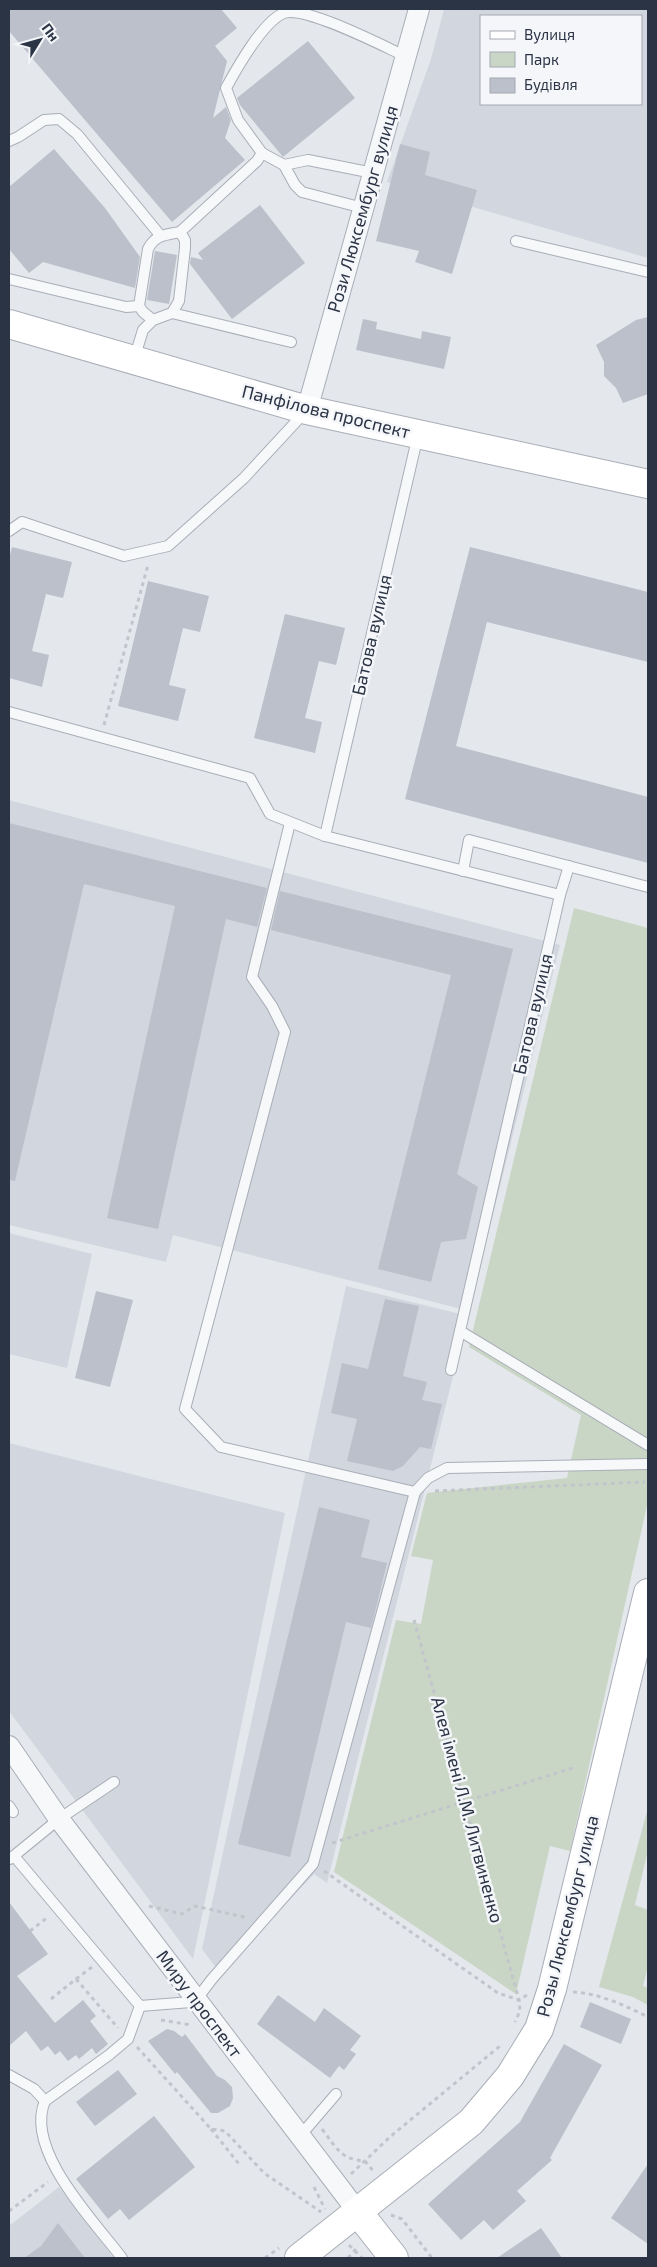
<svg xmlns="http://www.w3.org/2000/svg" width="657" height="2267" font-family="'Exo 2',sans-serif">
	<style>
		.built { fill: #d2d6de; fill-rule: evenodd }
		.green { fill: #c9d6c5 }
		.building { fill: #bbc0ca }
		.lines { fill: none; stroke-linecap: round; stroke-linejoin: round }
		.lane-casing { stroke: #a9aeb7; stroke-width: 12 }
		.street-casing { stroke: #a9aeb7; stroke-width: 22 }
		.secondary-casing { stroke: #a9aeb7; stroke-width: 30 }
		.path { stroke: #c2c5cb; stroke-width: 3; stroke-dasharray: 4 4; stroke-linecap: butt }
		.lane { stroke: #f7f8fa; stroke-width: 10 }
		.street { stroke: #f7f8fa; stroke-width: 20 }
		.secondary { stroke: #fff; stroke-width: 28 }
		.labels { text-anchor: middle; stroke-width: 5; stroke-linejoin: round; paint-order: stroke }
		.street-label { font-size: 18px; fill: #2b3445; stroke: #f4f6f9 }
	</style>
	<rect width="100%" height="100%" fill="#e4e7ec"/>
	<!-- built -->
	<g class="built">
		<path d="M444 9H648V258L387 182 431 59ZM481 16H641V104H481Z"/>
		<polygon points="9,800 560,945 469,1311 173,1235 166,1262 9,1225"/>
		<polygon points="9,1233 92,1254 67,1368 9,1354"/>
		<polygon points="346,1286 468,1316 327,1883 314,1874 220,1973 202,1949"/>
		<polygon points="9,1443 285,1513 193,1959 9,1711"/>
		<polygon points="59,2187 114,2258 9,2258 9,2226"/>
	</g>
	<!-- green -->
	<g class="green">
		<polygon points="574,908 648,928 648,1501 570,1851 550,1846 516,1994 334,1872 396,1620 421,1624 433,1560 411,1556 427,1493 567,1478 581,1415 469,1347"/>
		<polygon points="648,1808 648,1850 635,1905 648,1910 648,1966 643,1986 648,1988 648,2005 633,1997 599,1987"/>
	</g>
	<!-- building -->
	<g class="building">
		<polygon points="9,9 221,9 237,28 215,46 227,61 213,118 226,107 231,120 225,138 245,160 172,222 9,31"/>
		<polygon points="308,41 355,98 283,157 240,105 237,98"/>
		<polygon points="400,144 430,152 425,175 477,190 452,274 415,262 419,251 376,241"/>
		<polygon points="54,149 105,208 140,257 135,288 43,262 29,273 9,249 9,187"/>
		<polygon points="260,205 305,263 232,319 190,264 191,257 203,260 198,253"/>
		<polygon points="155,251 177,255 169,304 147,300"/>
		<polygon points="648,317 648,394 623,403 616,388 604,376 604,362 596,345 636,320"/>
		<polygon points="363,319 377,322 376,329 421,339 422,331 451,337 444,369 356,350"/>
		<polygon points="12,547 72,562 63,598 46,594 32,651 49,655 42,687 9,678 9,559"/>
		<polygon points="470,547 648,592 648,662 487,622 456,746 648,797 648,863 405,799"/>
		<polygon points="148,581 209,596 200,632 183,628 169,685 186,689 178,721 118,706"/>
		<polygon points="285,614 345,628 336,665 319,661 305,718 322,722 315,753 254,738"/>
		<polygon points="9,823 267,888 257,927 226,919 158,1229 107,1218 175,906 84,884 15,1181 9,1180"/>
		<polygon points="280,891 513,949 457,1174 478,1187 466,1239 441,1242 431,1282 378,1269 451,975 271,930"/>
		<polygon points="96,1291 133,1300 110,1387 75,1378"/>
		<polygon points="385,1299 419,1306 403,1376 427,1382 422,1400 442,1404 431,1449 420,1447 403,1466 393,1471 347,1461 357,1419 331,1413 342,1363 368,1369"/>
		<polygon points="319,1507 370,1520 361,1557 387,1563 371,1628 346,1622 290,1857 238,1844"/>
		<polygon points="9,1902 48,1954 17,1976 55,2023 83,2000 96,2016 90,2021 108,2044 96,2054 92,2048 79,2059 76,2055 68,2061 60,2051 55,2055 48,2046 41,2051 26,2031 9,2046"/>
		<polygon points="278,1995 315,2022 324,2008 361,2036 350,2050 356,2054 344,2070 339,2066 330,2078 257,2024"/>
		<polygon points="590,2002 631,2019 621,2044 580,2027"/>
		<polygon points="167,2029 174,2031 182,2037 185,2034 217,2076 225,2080 232,2087 233,2098 230,2106 218,2113 211,2113 177,2072 175,2074 148,2041"/>
		<polygon points="564,2044 602,2065 550,2158 552,2160 517,2191 526,2201 493,2230 484,2220 461,2240 428,2204 520,2122"/>
		<polygon points="118,2070 137,2094 95,2126 76,2102"/>
		<polygon points="154,2116 195,2167 129,2220 120,2209 108,2219 76,2179"/>
		<polygon points="648,2164 648,2244 611,2218"/>
		<polygon points="58,2223 85,2258 24,2258 41,2246"/>
		<polygon points="541,2228 562,2258 497,2258 516,2245"/>
	</g>
	<g class="lines">
		<defs>
			<g id="lane">
				<polyline points="9,141 18,137 44,120 59,119 77,134 160,235"/>
				<polyline points="284,165 308,160 373,173"/>
				<path d="M363 208 302 192 295 185 284 165 262 153 238 120 226 88C237 68 263 21 284 13 304 5 383 46 405 56"/>
				<polyline points="516,241 648,272"/>
				<polyline points="9,279 126,307 139,306"/>
				<polyline points="172,313 291,342"/>
				<path d="M153 320 143 312 139 306 148 249C155 235 165 235 180 232"/>
				<polyline points="134,359 143,330 153,320 172,313 179,301 185,248 185,240 180,232 257,161 262,153"/>
				<polyline points="9,531 22,522 124,556 168,546 244,478 306,411"/>
				<polyline points="9,712 250,778 270,814 325,836 560,895 451,1370"/>
				<polyline points="290,823 252,977 272,1006 285,1032 185,1409 221,1447 415,1492"/>
				<polyline points="325,836 418,435"/>
				<polyline points="463,871 469,840 648,887"/>
				<polyline points="560,895 569,866"/>
				<polyline points="460,1331 648,1445"/>
				<polyline points="9,1806 13,1812"/>
				<polyline points="14,1856 140,2006 191,2002 196,2000 212,1979 313,1864 415,1492 428,1478 447,1468 648,1464"/>
				<polyline points="10,1859 59,1819 114,1782"/>
				<polyline points="9,2075 34,2089 45,2101 109,2055 128,2039 140,2006"/>
				<path d="M45 2101C24 2150 94 2221 122 2258"/>
				<polyline points="300,2136 336,2094"/>
			</g>
			<g id="street">
				<polyline points="307,410 419,9"/>
				<polyline points="9,1746 59,1819 358,2212"/>
			</g>
			<g id="secondary">
				<polyline points="9,324 307,410 648,484"/>
				<polyline points="358,2212 394,2258"/>
				<polyline points="299,2258 471,2122 510,2076 539,2029 552,1989 648,1593"/>
			</g>
		</defs>
		<!-- lane casing -->
		<use href="#lane" class="lane-casing"/>
		<!-- street casing -->
		<use href="#street" class="street-casing"/>
		<!-- secondary casing -->
		<use href="#secondary" class="secondary-casing"/>
		<!-- path -->
		<g class="path">
			<polyline points="104,725 148,565"/>
			<polyline points="435,1491 645,1482"/>
			<polyline points="414,1620 519,2000 520,2011 515,2022"/>
			<polyline points="332,1843 576,1767"/>
			<polyline points="324,1871 498,1993 519,2000 527,1995"/>
			<polyline points="149,1906 182,1914 195,1906 248,1918"/>
			<polyline points="30,1931 48,1917"/>
			<polyline points="76,1979 92,1967"/>
			<path d="M573 1992C599 1993 626 2006 648 2017"/>
			<polyline points="51,1999 76,1979 118,2028"/>
			<polyline points="161,2020 191,2025"/>
			<polyline points="137,2047 211,2129 225,2131 264,2173 321,2212"/>
			<polyline points="211,2129 239,2164"/>
			<path d="M322 2129C336 2147 341 2160 365 2161L374 2172"/>
			<polyline points="351,2174 391,2136 500,2046"/>
			<polyline points="314,2187 325,2209"/>
			<polyline points="9,2211 48,2182"/>
			<polyline points="391,2215 402,2219 432,2258"/>
			<polyline points="349,2245 362,2258"/>
			<polyline points="265,2258 279,2248"/>
			<polyline points="348,2258 356,2249"/>
		</g>
		<!-- lane -->
		<use href="#lane" class="lane"/>
		<!-- street -->
		<use href="#street" class="street"/>
		<!-- secondary -->
		<use href="#secondary" class="secondary"/>
	</g>
	<g class="labels">
		<!-- street labels -->
		<g class="street-label">
			<text transform="translate(363 209) rotate(-74)" y="6">Рози Люксембург вулиця</text>
			<text transform="translate(326 412) rotate(14)" y="6">Панфілова проспект</text>
			<text transform="translate(372 635) rotate(-77)" y="6">Батова вулиця</text>
			<text transform="translate(533 1014) rotate(-77)" y="6">Батова вулиця</text>
			<text transform="translate(467 1810) rotate(75)" y="6">Алея імені Л.М. Литвиненко</text>
			<text transform="translate(568 1916) rotate(-76)" y="6">Розы Люксембург улица</text>
			<text transform="translate(199 2004) rotate(53)" y="6">Миру проспект</text>
		</g>
	</g>
	<!-- border -->
	<rect width="657" height="2267" fill="none" stroke="#2b3445" stroke-width="20"/>
	<!-- legend -->
	<rect x="480" y="15" width="162" height="90" fill="#f4f6f9" stroke="#a4a8b1"/>
	<rect x="490" y="31" width="25" height="8" fill="#ffffff" stroke="#a4a8b1"/>
	<text x="524" y="40" font-size="15" fill="#2b3445">Вулиця</text>
	<rect x="490" y="52" width="25" height="15" fill="#c9d6c5" stroke="#a4a8b1"/>
	<text x="524" y="65" font-size="15" fill="#2b3445">Парк</text>
	<rect x="490" y="78" width="25" height="15" fill="#bbc0ca" stroke="#a4a8b1"/>
	<text x="524" y="90" font-size="15" fill="#2b3445">Будівля</text>
	<!-- north arrow -->
	<g transform="translate(40 40) rotate(53)" stroke="#f4f6f9" stroke-width="4" paint-order="stroke">
	<path d="M0-4L9 19L0 12L-9 19Z" fill="#2b3445"/>
	<text y="-8" font-size="14" font-weight="bold" text-anchor="middle" fill="#2b3445">Пн</text>
	</g>
</svg>
